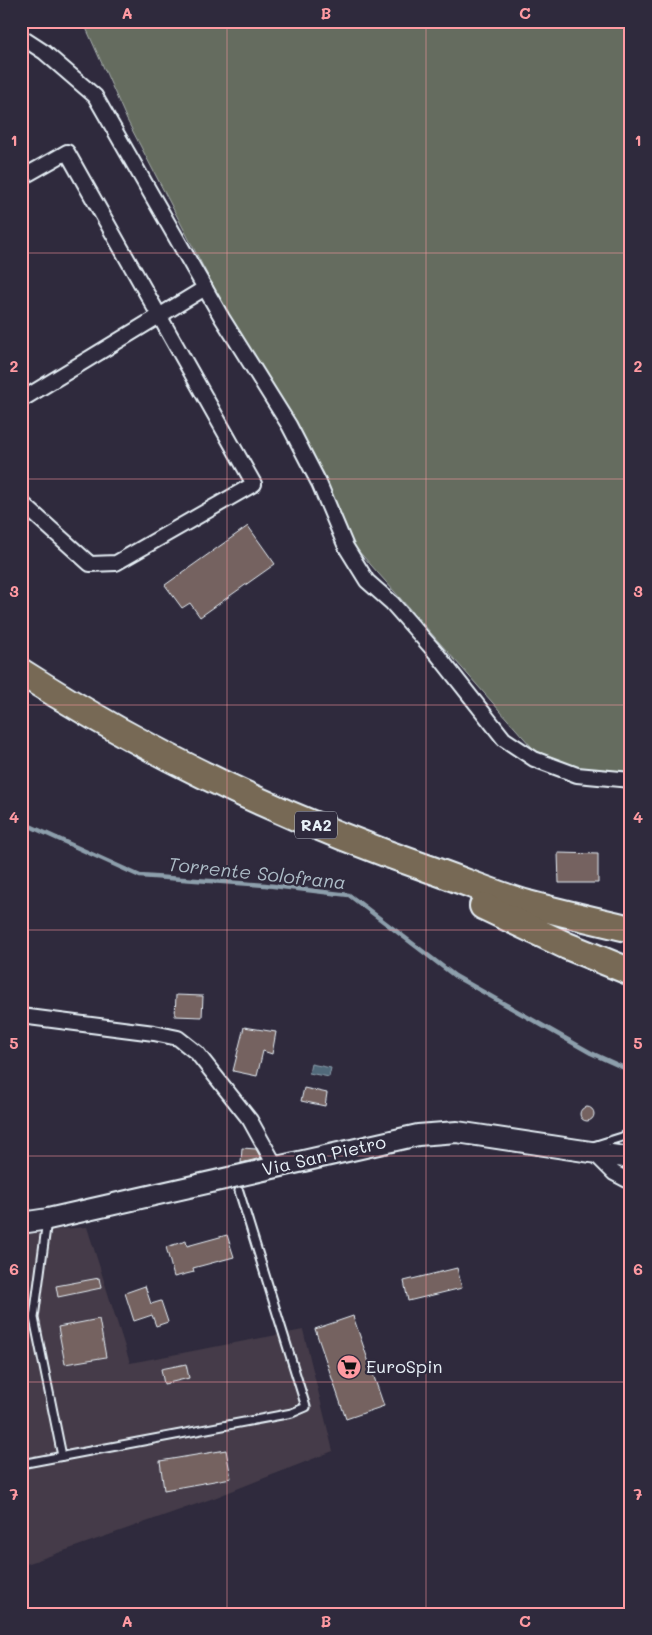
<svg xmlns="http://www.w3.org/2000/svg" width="652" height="1635" font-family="Mali,sans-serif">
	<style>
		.built { fill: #443b48 }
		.green { fill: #656c5f; stroke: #a6aeac }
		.water { fill: #51697a; stroke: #8d9fac }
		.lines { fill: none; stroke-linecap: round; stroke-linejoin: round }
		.stream { stroke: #8d9fac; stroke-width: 4.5 }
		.building { fill: #746261; stroke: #e8f1f8 }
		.lane-casing { stroke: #e8f1f8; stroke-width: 11 }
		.street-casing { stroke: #e8f1f8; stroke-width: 18 }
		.secondary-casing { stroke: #e8f1f8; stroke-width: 24 }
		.highway-casing { stroke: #e8f1f8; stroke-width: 30 }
		.lane { stroke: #2f2a3d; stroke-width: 7 }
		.street { stroke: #2f2a3d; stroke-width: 14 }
		.secondary { stroke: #2f2a3d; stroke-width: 20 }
		.highway { stroke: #776954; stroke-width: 26 }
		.grid { fill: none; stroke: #ff9aa2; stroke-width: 1; stroke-opacity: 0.55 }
		.labels { text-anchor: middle; stroke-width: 4.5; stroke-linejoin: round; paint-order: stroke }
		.shield { fill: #2f2a3d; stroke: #b0b5c0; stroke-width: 1 }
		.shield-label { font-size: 16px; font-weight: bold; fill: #e8f1f8 }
		.street-label { font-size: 18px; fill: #e8f1f8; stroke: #2f2a3d }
		.poi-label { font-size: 18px; fill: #e8f1f8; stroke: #2f2a3d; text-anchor: start }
		.water-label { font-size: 19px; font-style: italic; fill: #acbbc6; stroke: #2f2a3d }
		.neatline { fill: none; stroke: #ff9aa2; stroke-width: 2 }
		.grid-label { font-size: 16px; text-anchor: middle; font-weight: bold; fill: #ff9aa2 }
	</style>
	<rect width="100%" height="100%" fill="#2f2a3d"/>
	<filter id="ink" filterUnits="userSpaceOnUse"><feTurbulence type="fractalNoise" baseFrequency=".02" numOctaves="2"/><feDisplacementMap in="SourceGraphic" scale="10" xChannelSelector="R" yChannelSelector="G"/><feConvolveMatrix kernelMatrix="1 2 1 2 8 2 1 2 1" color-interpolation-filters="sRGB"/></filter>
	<g filter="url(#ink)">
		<!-- built -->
		<polygon class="built" points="87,1227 130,1363 303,1330 333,1451 214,1498 21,1566 21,1234 36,1231"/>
		<!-- green -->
		<polygon class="green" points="83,21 631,21 631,778 553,771 340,530 127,120"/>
		<!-- water -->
		<polygon class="water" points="311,1064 331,1068 329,1077 309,1073"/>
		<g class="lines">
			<!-- stream -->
			<polyline class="stream" points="21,822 140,876 265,885 349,895 455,976 591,1053 631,1071"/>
		</g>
		<!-- building -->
		<g class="building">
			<polygon points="248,526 275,564 200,617 190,603 182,608 165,585"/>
			<polygon points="558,853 598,854 598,883 559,883"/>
			<polygon points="176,995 203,996 202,1017 175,1016"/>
			<polygon points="244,1027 276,1032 272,1054 263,1051 257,1076 233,1071"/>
			<polygon points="304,1088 327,1093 325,1106 301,1101"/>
			<circle cx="587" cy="1114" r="7"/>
			<polygon points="242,1148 256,1149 261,1158 241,1163"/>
			<polygon points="227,1235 234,1257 193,1268 194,1272 174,1277 166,1247 186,1241 187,1246"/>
			<polygon points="457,1268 462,1288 408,1301 404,1281"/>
			<polygon points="99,1278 101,1288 58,1297 56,1286"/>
			<polygon points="145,1286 151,1304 161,1301 168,1322 156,1326 152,1315 134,1321 125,1293"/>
			<polygon points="353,1316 384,1406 346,1419 315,1329"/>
			<polygon points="99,1319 106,1357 65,1364 58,1327"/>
			<polygon points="186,1364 189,1378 164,1384 161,1369"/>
			<polygon points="226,1450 231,1478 164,1490 160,1461"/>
		</g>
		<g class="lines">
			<defs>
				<g id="lane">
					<polyline points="593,1146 622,1137 631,1132"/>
					<polyline points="47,1220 34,1318 62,1456"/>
					<polyline points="21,1464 292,1413 306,1407 239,1191"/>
				</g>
				<g id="street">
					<polyline points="21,37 44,52 95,96 222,318 289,425 319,483 346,547 367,581 392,603 437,654 504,739 534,759 577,775 631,780"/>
					<polyline points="21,178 67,152 254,484 116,563 90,564 21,502"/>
					<polyline points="21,400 205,288"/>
					<polyline points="21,1016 154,1033 178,1038 197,1053 250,1120 276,1167"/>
					<polyline points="594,1153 614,1173 631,1182"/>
				</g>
				<polyline id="secondary" points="21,1223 48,1219 418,1135 457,1132 631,1158"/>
				<g id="highway">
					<path d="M21 672C150 755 291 821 435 871 466 882 497 895 528 904 562 913 597 921 631 929"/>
					<polyline points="483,906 567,946 631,972"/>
				</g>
			</defs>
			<!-- lane casing -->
			<use href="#lane" class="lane-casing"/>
			<!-- street casing -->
			<use href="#street" class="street-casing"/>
			<!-- secondary casing -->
			<use href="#secondary" class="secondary-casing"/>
			<!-- highway casing -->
			<use href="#highway" class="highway-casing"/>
			<!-- lane -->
			<use href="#lane" class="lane"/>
			<!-- street -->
			<use href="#street" class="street"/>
			<!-- secondary -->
			<use href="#secondary" class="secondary"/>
			<!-- highway -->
			<use href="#highway" class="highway"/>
		</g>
	</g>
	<!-- grid -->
	<path class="grid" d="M227 21V1614M426 21V1614M21 253H631M21 479H631M21 705H631M21 930H631M21 1156H631M21 1382H631"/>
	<!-- icons -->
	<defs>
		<symbol id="supermarket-disc" viewBox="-11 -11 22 22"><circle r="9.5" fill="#ff9aa2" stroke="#2f2a3d"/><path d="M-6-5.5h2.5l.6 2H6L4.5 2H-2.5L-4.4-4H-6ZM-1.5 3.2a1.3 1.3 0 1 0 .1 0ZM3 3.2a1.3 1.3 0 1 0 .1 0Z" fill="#111"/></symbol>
	</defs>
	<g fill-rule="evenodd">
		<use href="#supermarket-disc" x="335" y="1353" width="28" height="28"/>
	</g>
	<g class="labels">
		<!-- shield labels -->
		<rect class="shield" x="295" y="811.5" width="42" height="27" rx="4"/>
		<g class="shield-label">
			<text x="316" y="831">RA2</text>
		</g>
		<!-- street labels -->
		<g class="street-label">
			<text transform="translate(324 1156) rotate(-13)" y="6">Via San Pietro</text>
		</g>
		<!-- poi labels -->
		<g class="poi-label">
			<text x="366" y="1373">EuroSpin</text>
		</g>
		<!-- water labels -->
		<g class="water-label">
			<text transform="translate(257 873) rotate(6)" y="7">Torrente Solofrana</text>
		</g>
	</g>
	<!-- margin -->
	<rect width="652" height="1635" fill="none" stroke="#2f2a3d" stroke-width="55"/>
	<rect x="28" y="28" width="596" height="1580" class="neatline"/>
	<g class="grid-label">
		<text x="127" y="19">A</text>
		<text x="326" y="19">B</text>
		<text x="525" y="19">C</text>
		<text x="14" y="146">1</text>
		<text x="638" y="146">1</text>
		<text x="14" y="372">2</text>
		<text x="638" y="372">2</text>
		<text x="14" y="597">3</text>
		<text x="638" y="597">3</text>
		<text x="14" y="823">4</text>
		<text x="638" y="823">4</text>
		<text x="14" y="1049">5</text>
		<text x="638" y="1049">5</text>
		<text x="14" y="1275">6</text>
		<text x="638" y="1275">6</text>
		<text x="14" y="1500">7</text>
		<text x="638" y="1500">7</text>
		<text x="127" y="1627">A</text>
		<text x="326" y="1627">B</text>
		<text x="525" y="1627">C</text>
	</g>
</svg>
